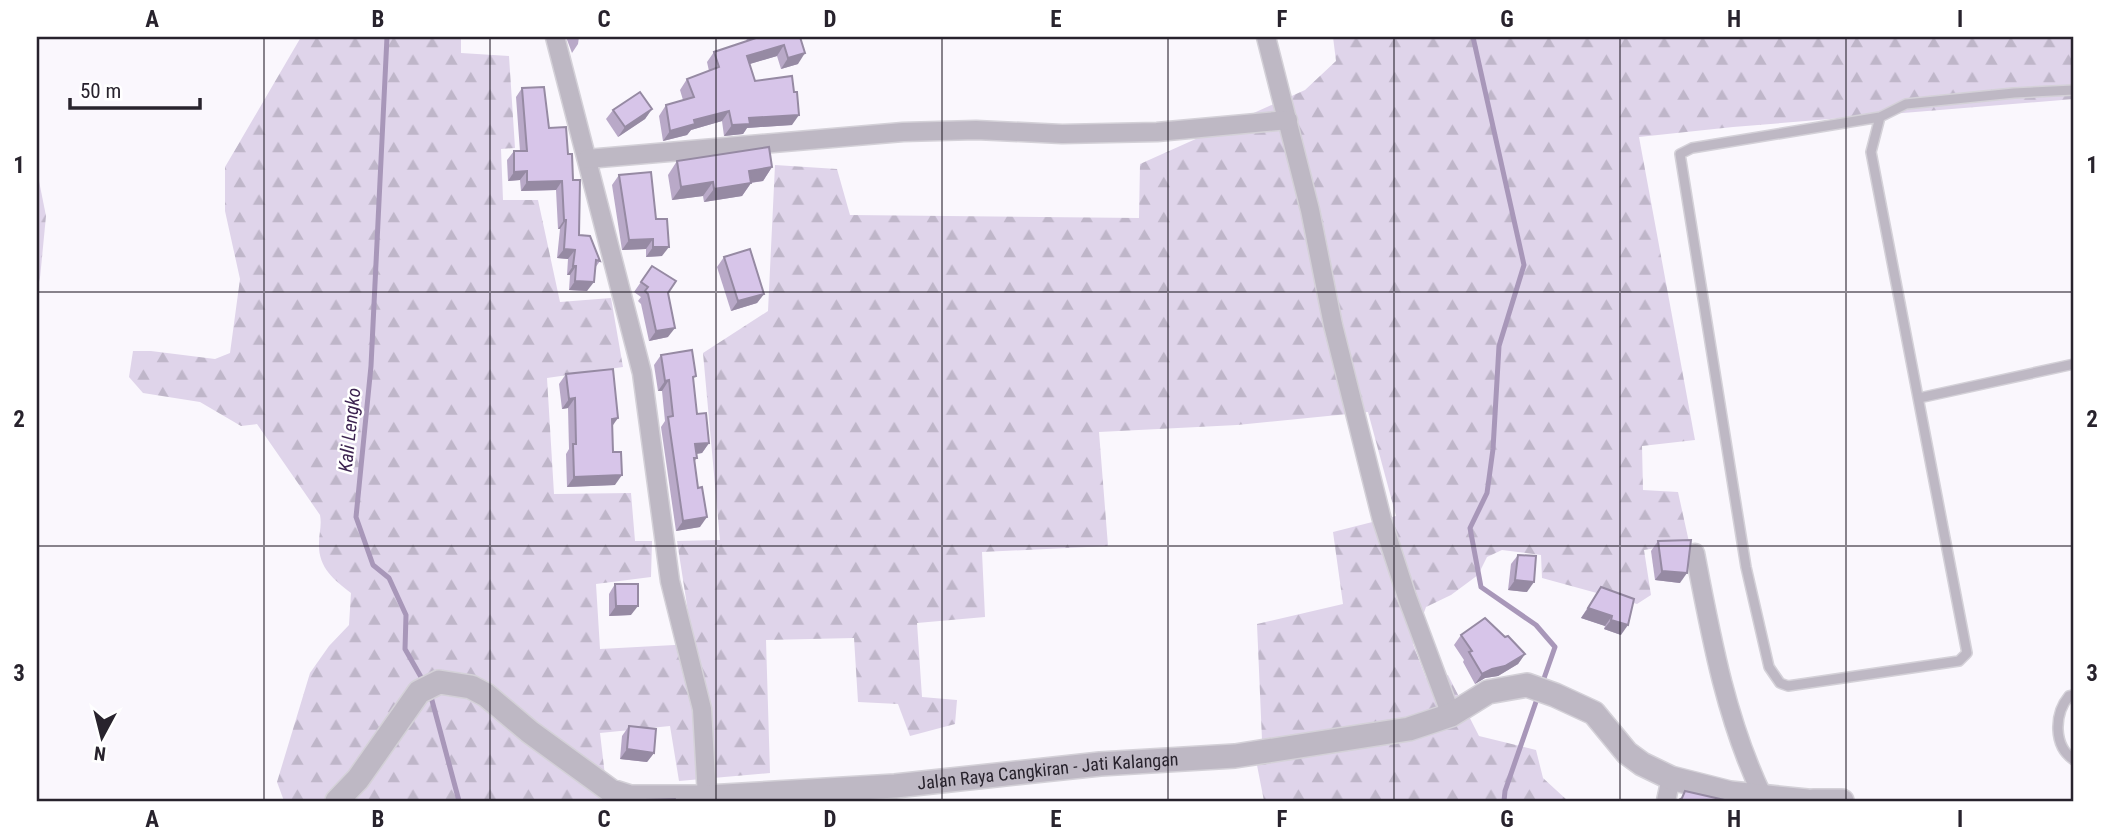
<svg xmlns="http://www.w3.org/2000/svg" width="2111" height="838" font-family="'Roboto Condensed',sans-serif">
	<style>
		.forest { fill: url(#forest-firs) }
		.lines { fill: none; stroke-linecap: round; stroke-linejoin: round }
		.stream { stroke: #a897b9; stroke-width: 5 }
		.service-casing { stroke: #d4d1d8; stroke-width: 12 }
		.minor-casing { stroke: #d4d1d8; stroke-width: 21 }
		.tertiary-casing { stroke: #d4d1d8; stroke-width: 26 }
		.service { stroke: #beb8c4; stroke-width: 9 }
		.minor { stroke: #beb8c4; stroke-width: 18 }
		.tertiary { stroke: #beb8c4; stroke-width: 23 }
		.wall { fill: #b9a9c8 }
		.shaded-wall { fill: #968aa3 }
		.building { fill: #d7c5e9; stroke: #968aa3; stroke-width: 2 }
		.grid { fill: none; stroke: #28232d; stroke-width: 2; stroke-opacity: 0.55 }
		.labels { text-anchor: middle; stroke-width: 5; stroke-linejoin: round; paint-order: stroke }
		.street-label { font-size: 18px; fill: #28232d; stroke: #fff }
		.water-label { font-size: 19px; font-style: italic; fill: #3d2451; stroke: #fff }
		.neatline { fill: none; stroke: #28232d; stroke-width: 2.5 }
		.grid-label { font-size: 23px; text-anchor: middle; font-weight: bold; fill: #28232d }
	</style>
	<defs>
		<pattern id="forest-firs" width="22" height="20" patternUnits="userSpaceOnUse" patternTransform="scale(1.75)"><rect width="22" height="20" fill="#dfd4ea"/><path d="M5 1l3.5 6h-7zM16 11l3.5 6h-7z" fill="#bfb6c9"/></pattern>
	</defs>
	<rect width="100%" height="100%" fill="#faf7fd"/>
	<!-- forest -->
	<g class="forest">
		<path d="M301 37H461V53L509 56 515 148 501 149 503 200H538L560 302 611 298 623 367 547 378 554 494 631 493 635 541H652L651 577 596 584 600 649 693 644 677 541 720 540 703 353 768 311 775 165 837 169 850 215 1139 218 1140 164 1305 90 1336 61 1333 37H2074V99L1733 127 1639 137 1695 440 1642 446 1643 490 1678 492 1689 542 1644 550 1651 595 1637 604 1542 578 1541 555 1502 550 1487 557 1478 575 1451 595 1426 607 1413 644 1426 678 1448 675 1479 736 1536 750 1543 778 1568 801H1264L1256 760 1266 758 1262 740 1257 624 1343 604 1333 532 1396 516 1368 412 1237 425 1099 432 1108 546 982 552 985 617 917 623 922 697 957 700 955 724 910 736 898 704 858 702 854 638 766 640 770 773 679 781 670 726 600 733 608 801H284L277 782 310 673 329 646 349 625 351 593C333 579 318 567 319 543 319 533 322 525 320 515L257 424 241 426 200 402 143 393 129 377 133 351H151L215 359 230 353 240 279 225 211V167Z"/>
		<polygon points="37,171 46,216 40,278 37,290"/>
	</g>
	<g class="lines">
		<!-- stream -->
		<g class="stream">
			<polyline points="387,37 371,366 356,517 373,565 389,578 406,615 405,649 425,684"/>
			<polyline points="1473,37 1524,265 1499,346 1493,449 1487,493 1470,528 1481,587 1536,625 1555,647 1542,684"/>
			<polyline points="430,693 459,801"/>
			<polyline points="1504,801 1505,791 1538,696"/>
		</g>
		<defs>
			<g id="service">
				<polyline points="1880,117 1692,148 1680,154 1746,567 1769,667 1780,683 1788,686 1959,661 1967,653 1871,152 1880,117 1906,104 2014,93 2074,90"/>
				<polyline points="1919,398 2074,364"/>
				<path d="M2074 695 2069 696C2054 714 2053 746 2074 760"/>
			</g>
			<g id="minor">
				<polyline points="555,37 642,373 670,581 702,709 707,797"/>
				<polyline points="1266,37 1310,210 1333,325 1382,520 1407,597 1451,715"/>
				<polyline points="587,159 903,132 976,130 1062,134 1157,132 1288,120"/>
				<path d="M1695 553C1711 637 1726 720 1763 797"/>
				<polyline points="1666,801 1671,778"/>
			</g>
			<g id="tertiary">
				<path id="s1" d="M337 801 358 779 419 692 439 682 471 687 486 695 530 732 611 791 630 797H707L895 786 1100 764 1235 756 1409 729 1451 715 1488 692 1527 685 1555 695 1594 713 1627 753 1642 764 1671 778 1730 793 1807 801"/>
				<polyline points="1813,801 1842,801"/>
			</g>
		</defs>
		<!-- service casing -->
		<use href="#service" class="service-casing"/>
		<!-- minor casing -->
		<use href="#minor" class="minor-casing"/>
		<!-- tertiary casing -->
		<use href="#tertiary" class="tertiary-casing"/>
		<!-- service -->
		<use href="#service" class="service"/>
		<!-- minor -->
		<use href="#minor" class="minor"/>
		<!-- tertiary -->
		<use href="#tertiary" class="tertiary"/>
	</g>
	<!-- wall -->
	<g class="wall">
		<polygon points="566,37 579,37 578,44 572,53"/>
		<polygon points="746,37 800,37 798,64 781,69 777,56 749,64 755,81 792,125 747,128 743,134 724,136 722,121 691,130 687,135 663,141 659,116 666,105 683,100 680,90 687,79 709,71 707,62 714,52 747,41"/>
		<polygon points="522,88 549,128 568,154 573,180 579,235 600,261 595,268 587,291 569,290 570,275 567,275 568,259 557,258 560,229 558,229 556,190 521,191 520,180 508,181 507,160 514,151 520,151 516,97"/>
		<polygon points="652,109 645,119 618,137 606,119 613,110"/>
		<polygon points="677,161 772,167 763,181 751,183 742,196 704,202 703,196 672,200 668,175"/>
		<polygon points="619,175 656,219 662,256 646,257 646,249 622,250 612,185"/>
		<polygon points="724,257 764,294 757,303 731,311 717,267"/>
		<polygon points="652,266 668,293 668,337 649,341 641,304 638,301 641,297 634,292"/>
		<polygon points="661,355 693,380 697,414 709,443 702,453 696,454 697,458 694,462 700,527 676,531 661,427 665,421 662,391 658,391 654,365"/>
		<polygon points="566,374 612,427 615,485 567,487 566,454 569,449 568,408 562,409 559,384"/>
		<polygon points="1658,541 1680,583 1655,580 1651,551"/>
		<polygon points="1518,555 1527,592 1508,590 1511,564"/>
		<polygon points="615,584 631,615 609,616 609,594"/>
		<polygon points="1601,587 1621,635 1604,629 1605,626 1581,618"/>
		<polygon points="1461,635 1505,637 1525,654 1518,664 1498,676 1485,678 1475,684 1463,662 1464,660 1454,645"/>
		<polygon points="629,726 654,753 647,762 620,759 622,736"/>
	</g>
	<!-- shaded-wall -->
	<g class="shaded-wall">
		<polygon points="784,45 777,56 740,67 747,56"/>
		<polygon points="805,53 798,64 781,69 788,58"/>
		<polygon points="652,109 645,119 618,137 625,127"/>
		<polygon points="729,111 722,121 691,130 687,135 663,141 670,131 694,120"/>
		<polygon points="799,115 792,125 747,128 743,134 724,136 732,125 749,118"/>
		<polygon points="772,167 763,181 740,184 749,171"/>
		<polygon points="527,171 520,180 508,181 514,172"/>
		<polygon points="562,181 556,190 521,191 527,182"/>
		<polygon points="713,182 703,196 672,200 681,187"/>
		<polygon points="751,183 742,196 704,202 714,189"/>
		<polygon points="564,220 566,220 560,229 558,229"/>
		<polygon points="653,239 646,249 622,250 629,240"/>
		<polygon points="653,247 669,247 662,256 646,257"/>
		<polygon points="564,249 575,250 568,259 557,258"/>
		<polygon points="573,266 576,266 570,275 567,275"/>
		<polygon points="575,281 594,282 587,291 569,290"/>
		<polygon points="764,294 757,303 731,311 738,301"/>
		<polygon points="675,328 668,337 649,341 656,331"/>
		<polygon points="669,380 662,391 658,391 665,381"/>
		<polygon points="575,398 568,408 562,409 569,399"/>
		<polygon points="618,418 611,428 612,419"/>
		<polygon points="709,443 702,453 688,455 695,444"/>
		<polygon points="622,475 615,485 567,487 574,477"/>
		<polygon points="707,517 700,527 676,531 683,521"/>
		<polygon points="1662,571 1687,573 1680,583 1655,580"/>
		<polygon points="1515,580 1534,582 1527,592 1508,590"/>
		<polygon points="616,606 638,606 631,615 609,616"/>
		<polygon points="1588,608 1612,616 1605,626 1581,618"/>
		<polygon points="1611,620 1628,625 1621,635 1604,629"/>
		<polygon points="1525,654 1518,664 1498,676 1485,678 1475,684 1482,674"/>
		<polygon points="627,749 654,753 647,762 620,759"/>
	</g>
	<!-- building -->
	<g class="building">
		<polygon points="756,37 800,37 805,53 788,58 784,45 747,56 755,81 792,76 794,92 797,92 799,115 749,118 750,124 732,125 729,111 694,120 695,124 670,131 666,105 694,97 687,79 719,67 714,52 756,38"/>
		<polygon points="544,87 549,128 566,127 568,154 572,154 573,180 580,180 579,235 590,236 600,261 596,260 594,282 575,281 576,266 573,266 575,250 564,249 566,220 564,220 562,181 527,182 527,171 514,172 514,151 527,151 522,88"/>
		<polygon points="640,92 652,109 625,127 613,110"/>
		<polygon points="769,147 772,167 749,171 751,183 714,189 713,182 681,187 677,161"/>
		<polygon points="651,172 656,219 667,219 669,247 653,247 653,239 629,240 619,175"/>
		<polygon points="750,249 764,294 738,301 724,257"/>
		<polygon points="652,266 676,281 668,293 675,328 656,331 648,294 645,291 648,287 641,282"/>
		<polygon points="692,350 696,376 693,377 697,414 706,413 709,443 695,444 697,458 694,458 698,488 702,487 707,517 683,521 668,417 673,416 669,380 665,381 661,355"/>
		<polygon points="613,369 618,418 612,419 613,452 621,452 622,475 574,477 573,444 576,444 575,398 569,399 566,374"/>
		<polygon points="1691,540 1687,573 1662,571 1658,541"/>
		<polygon points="1518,555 1536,556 1534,582 1515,580"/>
		<polygon points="615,584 638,584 638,606 616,606"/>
		<polygon points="1601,587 1634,599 1628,625 1611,620 1612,616 1588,608"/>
		<polygon points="1485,618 1505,637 1508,636 1525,654 1505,666 1492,669 1482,674 1469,652 1472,651 1461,635"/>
		<polygon points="629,726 656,729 654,753 627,749"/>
		<polygon points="1685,791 1729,801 1677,801 1682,798"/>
		<polygon points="675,799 676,801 646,801 646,800"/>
	</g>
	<!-- grid -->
	<path class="grid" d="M264 37V801M490 37V801M716 37V801M942 37V801M1168 37V801M1394 37V801M1620 37V801M1846 37V801M37 292H2074M37 546H2074"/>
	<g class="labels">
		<!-- street labels -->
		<g class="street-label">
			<text dy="6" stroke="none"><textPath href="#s1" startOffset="805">Jalan Raya Cangkiran - Jati Kalangan</textPath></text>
		</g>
		<!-- water labels -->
		<g class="water-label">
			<text transform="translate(349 430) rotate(-84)" y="7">Kali Lengko</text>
		</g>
	</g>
	<!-- border -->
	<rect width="2111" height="838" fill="none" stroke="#ffffff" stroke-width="77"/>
	<!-- north arrow -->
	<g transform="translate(102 737) rotate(187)" stroke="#ffffff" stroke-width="5" paint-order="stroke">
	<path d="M0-5L12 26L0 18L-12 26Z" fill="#28232d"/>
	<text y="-10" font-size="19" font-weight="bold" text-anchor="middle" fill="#28232d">N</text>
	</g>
	<!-- scale -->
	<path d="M70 98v10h130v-10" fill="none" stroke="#28232d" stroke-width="3.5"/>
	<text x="80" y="98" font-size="21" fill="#28232d" stroke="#ffffff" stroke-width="5" paint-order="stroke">50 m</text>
	<rect x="38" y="38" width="2034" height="762" class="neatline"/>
	<g class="grid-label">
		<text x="152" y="27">A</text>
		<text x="378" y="27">B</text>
		<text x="604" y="27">C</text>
		<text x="830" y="27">D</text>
		<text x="1056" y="27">E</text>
		<text x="1282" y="27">F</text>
		<text x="1507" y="27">G</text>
		<text x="1734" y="27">H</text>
		<text x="1960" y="27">I</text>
		<text x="19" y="173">1</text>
		<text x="2092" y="173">1</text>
		<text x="19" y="427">2</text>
		<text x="2092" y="427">2</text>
		<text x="19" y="681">3</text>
		<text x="2092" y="681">3</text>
		<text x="152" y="827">A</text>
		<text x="378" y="827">B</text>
		<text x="604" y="827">C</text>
		<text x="830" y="827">D</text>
		<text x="1056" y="827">E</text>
		<text x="1282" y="827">F</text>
		<text x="1507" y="827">G</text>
		<text x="1734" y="827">H</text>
		<text x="1960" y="827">I</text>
	</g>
</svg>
